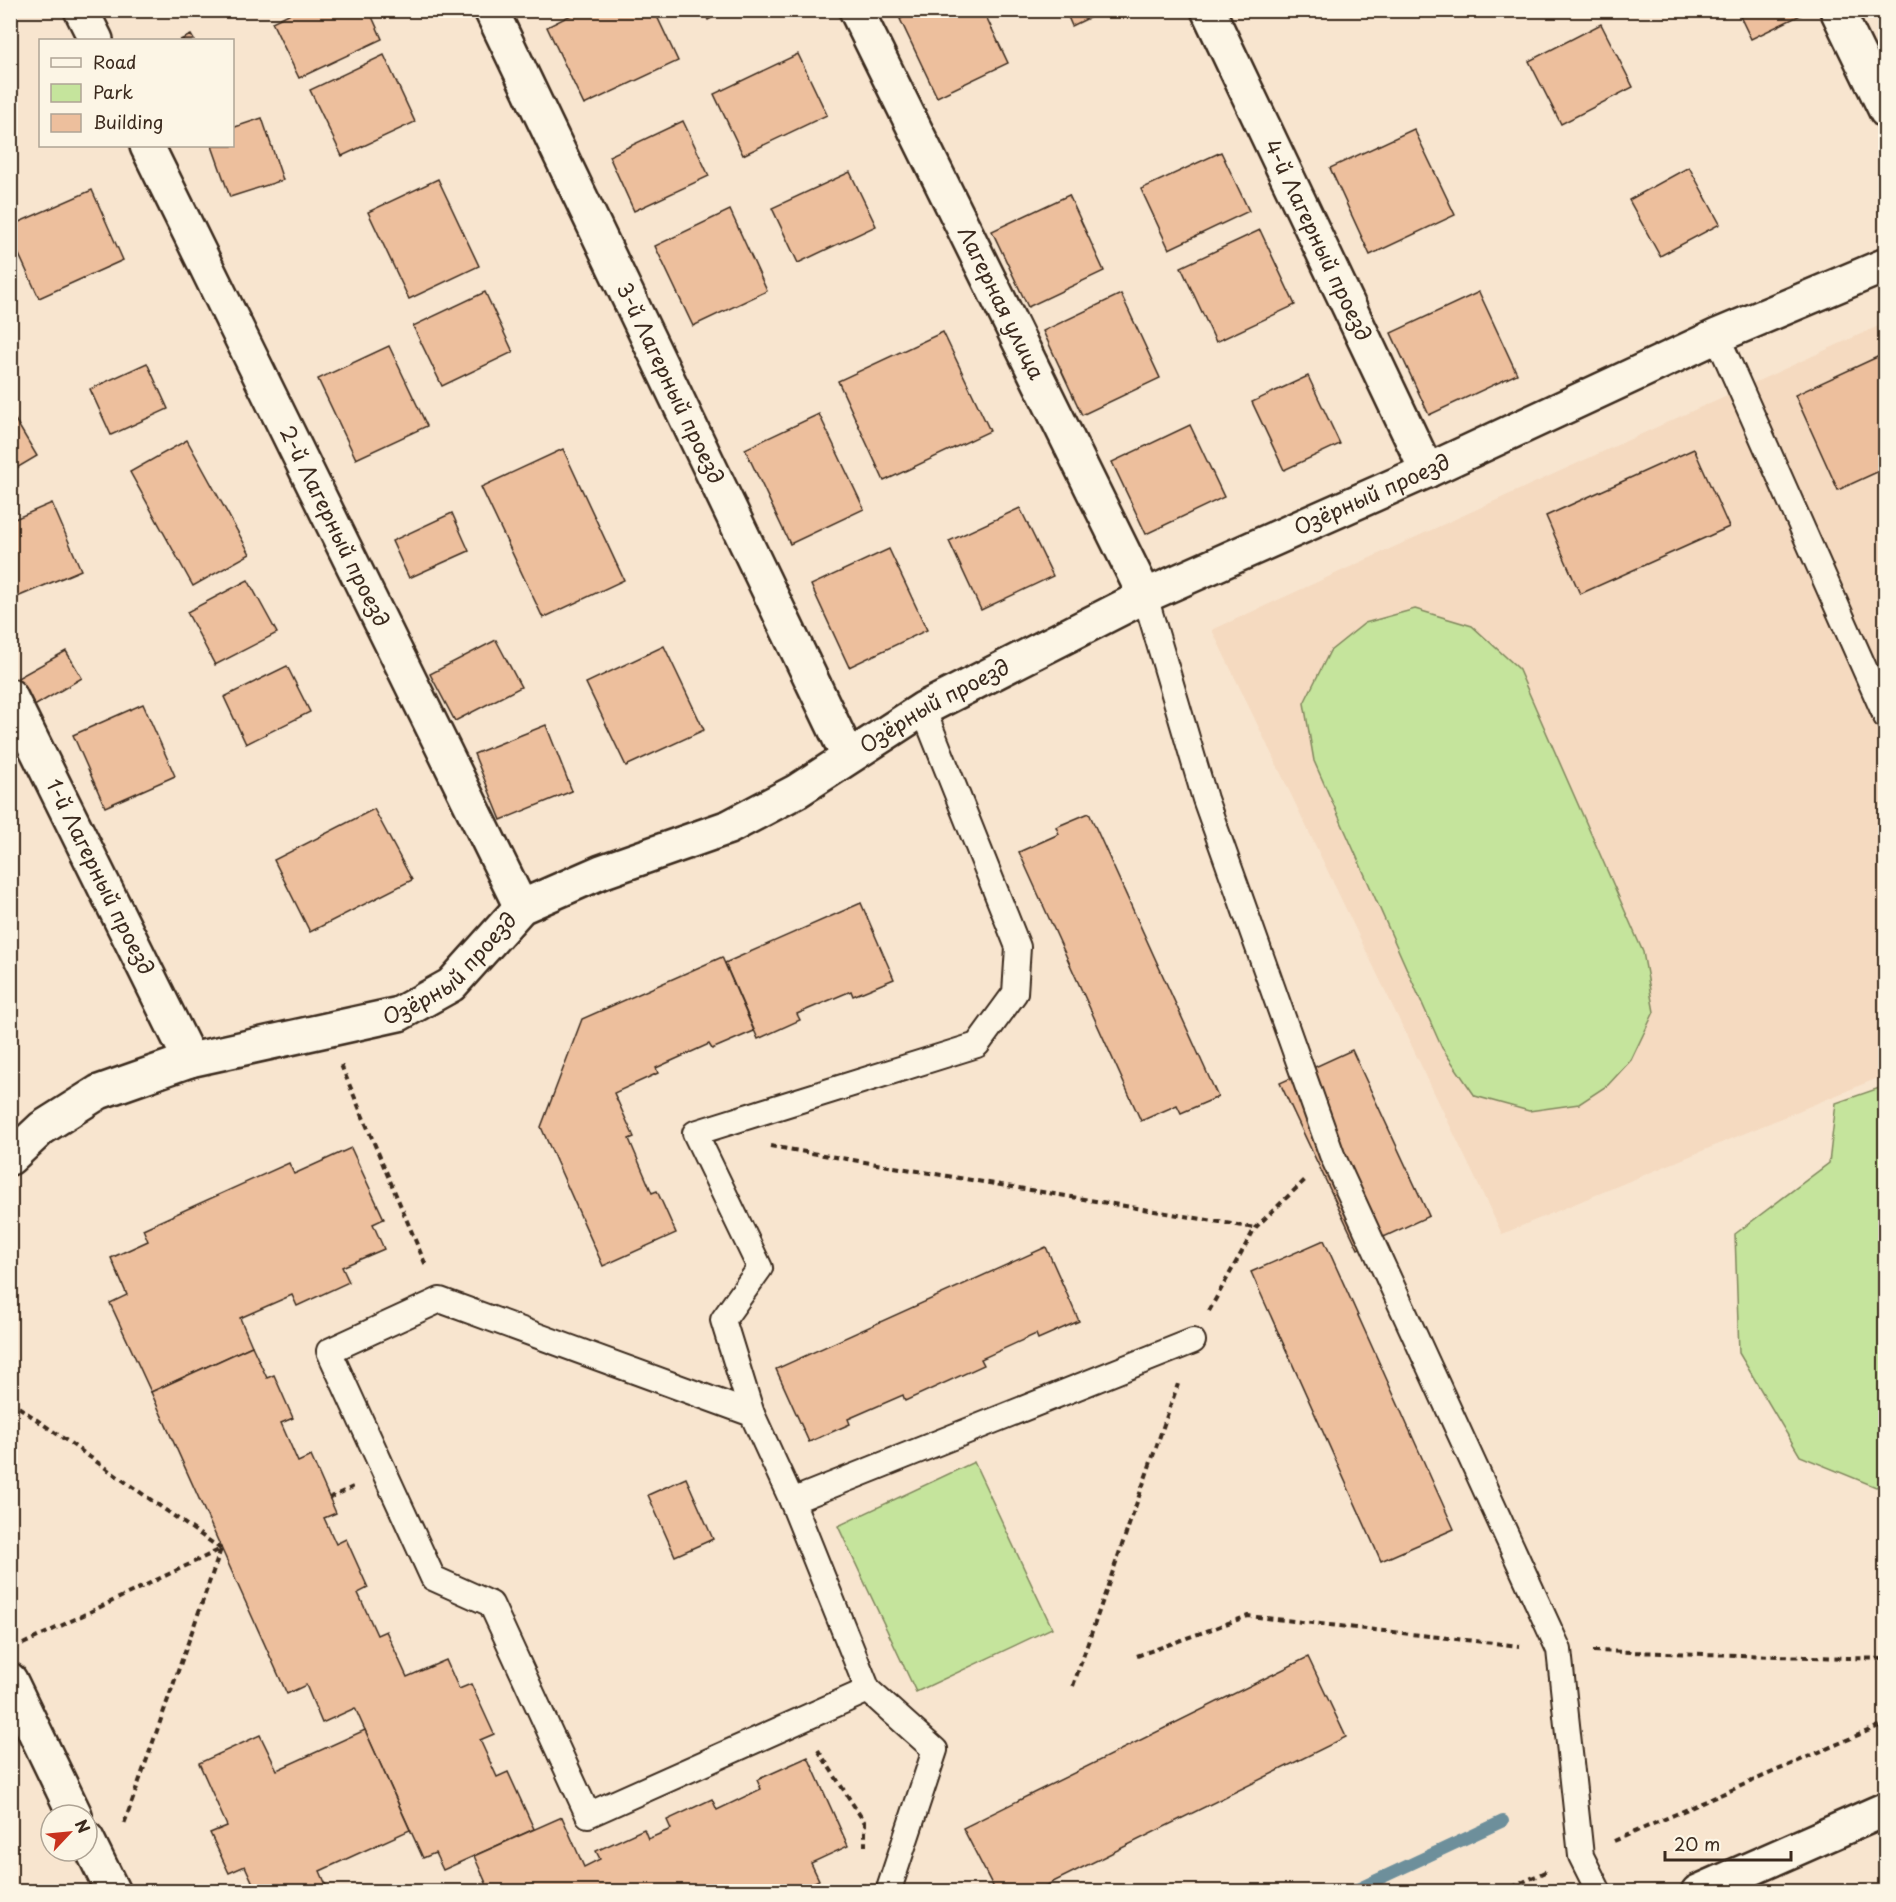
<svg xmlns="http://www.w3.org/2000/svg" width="1896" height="1902" font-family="'Playpen Sans',sans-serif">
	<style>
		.built { fill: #f5dac0 }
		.green { fill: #c5e49c; stroke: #80875d; stroke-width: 1.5 }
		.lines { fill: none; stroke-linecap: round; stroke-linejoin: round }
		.stream { stroke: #6d8f9b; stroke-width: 12 }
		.building { fill: #edbf9d; stroke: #3b2a1e; stroke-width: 1.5 }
		.service-casing { stroke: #3b2a1e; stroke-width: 28 }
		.minor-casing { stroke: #3b2a1e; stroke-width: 38 }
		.tertiary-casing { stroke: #3b2a1e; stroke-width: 38 }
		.path { stroke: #3b2a1e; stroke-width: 4; stroke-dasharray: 6 4.5; stroke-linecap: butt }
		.service { stroke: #fcf5e5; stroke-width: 24 }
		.minor { stroke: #fcf5e5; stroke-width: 33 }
		.tertiary { stroke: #fcf5e5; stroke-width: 33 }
		.labels { text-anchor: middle; stroke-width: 5; stroke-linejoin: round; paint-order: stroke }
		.street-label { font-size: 21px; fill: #3b2a1e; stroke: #fcf5e5 }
	</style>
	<rect width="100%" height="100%" fill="#f8e5cf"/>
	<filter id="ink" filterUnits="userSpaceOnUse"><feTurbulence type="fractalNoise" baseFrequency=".0167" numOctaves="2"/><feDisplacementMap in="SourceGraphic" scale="12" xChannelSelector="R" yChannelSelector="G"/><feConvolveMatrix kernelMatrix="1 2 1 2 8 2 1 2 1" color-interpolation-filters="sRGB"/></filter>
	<g filter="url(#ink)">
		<!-- built -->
		<polygon class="built" points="1885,323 1885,1075 1502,1234 1212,630"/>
		<!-- green -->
		<g class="green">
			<polygon points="1415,609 1472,626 1518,668 1643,952 1654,1012 1631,1060 1608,1085 1579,1104 1529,1111 1475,1096 1442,1048 1314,761 1304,703 1330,651 1365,623"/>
			<polygon points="1885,1086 1886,1484 1876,1487 1800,1456 1739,1353 1735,1234 1829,1163 1836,1103"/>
			<polygon points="974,1462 1052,1628 916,1692 838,1526"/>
		</g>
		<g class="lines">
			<!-- stream -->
			<polyline class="stream" points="1351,1892 1503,1821"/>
		</g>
		<!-- building -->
		<g class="building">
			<polygon points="297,10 369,10 382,39 299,78 272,22"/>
			<polygon points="581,10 654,10 678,61 584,105 547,27"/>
			<polygon points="704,10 727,10 708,20"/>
			<polygon points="917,10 983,10 1008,63 937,97 900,19"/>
			<polygon points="1065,10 1105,10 1072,26"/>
			<polygon points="1737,10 1806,10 1807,12 1751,39"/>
			<polygon points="1601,24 1633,87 1561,124 1529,61"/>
			<polygon points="191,35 194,40 180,40"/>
			<polygon points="798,54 827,115 743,155 714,94"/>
			<polygon points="384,55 415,122 342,156 310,90"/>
			<polygon points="262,118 283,180 230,197 212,146 232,146 232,128"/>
			<polygon points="683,121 709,176 634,211 609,156"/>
			<polygon points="1414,129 1455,215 1370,255 1330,168"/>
			<polygon points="1221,152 1249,211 1169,249 1141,189"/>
			<polygon points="1689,167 1720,224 1660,256 1629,200"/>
			<polygon points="850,172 876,226 798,263 772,208"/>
			<polygon points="438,179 479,266 409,299 368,212"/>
			<polygon points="92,190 123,260 39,298 10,235 10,226"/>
			<polygon points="1069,195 1104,271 1028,307 992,231"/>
			<polygon points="730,210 767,291 693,326 655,246"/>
			<polygon points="1260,230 1295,305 1216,342 1181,267"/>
			<polygon points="485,292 513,352 442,386 413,326"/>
			<polygon points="1479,292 1517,374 1429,415 1391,333"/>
			<polygon points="1121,294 1160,378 1082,415 1043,331"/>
			<polygon points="943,332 990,431 884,481 838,381"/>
			<polygon points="389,346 427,426 356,459 318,379"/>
			<polygon points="1886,353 1886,468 1838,490 1795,395"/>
			<polygon points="147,363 168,409 111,435 90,389"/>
			<polygon points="1308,376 1340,444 1284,470 1252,402"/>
			<polygon points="10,411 37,456 10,472"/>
			<polygon points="819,414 864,509 790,544 745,449"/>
			<polygon points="1190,425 1224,497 1146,534 1112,462"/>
			<polygon points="187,440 250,554 193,586 130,472"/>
			<polygon points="563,449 624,580 543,618 481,487"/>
			<polygon points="1694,449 1729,527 1580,594 1546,516"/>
			<polygon points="52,503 81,570 10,600 10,521"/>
			<polygon points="1020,508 1053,576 981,610 949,541"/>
			<polygon points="452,513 469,551 409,578 392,541"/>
			<polygon points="889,549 927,630 849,667 811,585"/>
			<polygon points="248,580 277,633 215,665 187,612"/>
			<polygon points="496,640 521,687 455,721 430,674"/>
			<polygon points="664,646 704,730 626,766 586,683"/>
			<polygon points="66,651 82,678 31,708 14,680"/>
			<polygon points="287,666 310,712 246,744 224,697"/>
			<polygon points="143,704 175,776 105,807 73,735"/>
			<polygon points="546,725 572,791 501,820 474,754"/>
			<polygon points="374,809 412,880 310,932 274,860"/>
			<polygon points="1089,813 1218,1097 1181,1113 1177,1105 1141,1121 1019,852 1059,834 1056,827"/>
			<polygon points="861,903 894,979 853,996 851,991 797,1014 800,1020 758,1039 725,963"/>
			<polygon points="722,957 754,1031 712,1049 709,1044 656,1068 658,1073 614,1093 634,1137 629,1139 652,1193 657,1191 676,1233 603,1266 541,1127 582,1019"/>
			<polygon points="1352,1050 1429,1216 1358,1249 1280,1083"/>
			<polygon points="351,1148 384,1219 373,1224 384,1249 342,1267 349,1282 297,1306 292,1295 240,1318 252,1346 151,1392 110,1303 127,1295 111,1258 148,1241 143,1229 289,1163 294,1174"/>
			<polygon points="1324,1240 1454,1529 1381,1561 1251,1272"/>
			<polygon points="1046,1247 1079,1321 1038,1339 1036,1334 981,1359 984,1365 905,1401 903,1395 848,1419 850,1424 809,1442 776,1369"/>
			<polygon points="252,1346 267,1378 274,1375 293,1418 281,1423 298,1462 311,1456 336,1513 324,1518 336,1544 346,1539 368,1588 358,1593 377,1635 386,1631 407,1677 446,1660 459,1689 471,1684 494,1734 480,1740 497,1777 508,1772 534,1829 443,1870 435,1853 423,1858 355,1708 322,1723 306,1685 287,1694 151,1392"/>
			<polygon points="686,1478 713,1539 675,1556 648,1495"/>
			<polygon points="1308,1657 1346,1737 1033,1892 996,1892 963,1828"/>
			<polygon points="365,1730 410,1830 320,1871 329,1892 257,1892 245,1866 229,1873 210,1833 227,1826 199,1763 260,1735 277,1770"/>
			<polygon points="808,1757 848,1846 811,1863 819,1880 793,1892 490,1892 474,1856 562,1817 584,1867 600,1859 596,1851 644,1829 648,1839 671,1829 667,1820 712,1799 717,1810 761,1789 757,1780"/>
		</g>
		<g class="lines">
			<defs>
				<g id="service">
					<polyline points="1717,336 1886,717"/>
					<polyline points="1145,596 1205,799 1332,1155 1559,1650 1581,1856 1599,1892"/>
					<polyline points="752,1414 723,1320 760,1268 695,1133 977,1045 1015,993 1018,947 923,709"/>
					<polyline points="792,1501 1193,1341"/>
					<polyline points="868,1690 588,1815 491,1604 433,1578 329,1351 440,1300 752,1414 792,1501 868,1690 935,1750 888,1892"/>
				</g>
				<g id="minor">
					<polyline points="81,10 96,40"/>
					<path id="s1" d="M491 10 848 756"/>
					<path id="s2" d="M856 10 1145 596"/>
					<path id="s3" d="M1208 10 1427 471"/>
					<polyline points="1837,10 1886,111"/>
					<path id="s4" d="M147 146 521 907"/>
					<path id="s5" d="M10 696 190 1060"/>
					<path id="s6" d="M10 1158 42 1128 99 1092 190 1060 399 1014 451 985 521 907 601 872 729 827 797 791 923 709 1145 596 1427 471 1717 336 1886 265"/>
					<polyline points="10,1680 75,1815"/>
					<polyline points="87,1839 113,1892"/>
				</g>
				<polyline id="tertiary" points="1698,1892 1886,1809"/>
			</defs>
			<!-- service casing -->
			<use href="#service" class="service-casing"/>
			<!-- minor casing -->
			<use href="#minor" class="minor-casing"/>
			<!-- tertiary casing -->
			<use href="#tertiary" class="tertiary-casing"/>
			<!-- path -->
			<g class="path">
				<polyline points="341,1065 427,1268"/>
				<polyline points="770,1146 1255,1228"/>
				<polyline points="1209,1311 1255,1228 1307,1178"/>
				<polyline points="10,1401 221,1549"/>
				<polyline points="329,1498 353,1487"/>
				<polyline points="23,1644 221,1549 123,1827"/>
				<polyline points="1593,1651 1886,1659"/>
				<polyline points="1137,1656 1248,1616 1520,1646"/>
				<polyline points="1073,1686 1178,1384"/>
				<polyline points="818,1750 865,1823 865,1846"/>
				<polyline points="1614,1841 1886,1723"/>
				<polyline points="1502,1892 1549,1870"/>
			</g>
			<!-- service -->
			<use href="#service" class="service"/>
			<!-- minor -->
			<use href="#minor" class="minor"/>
			<!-- tertiary -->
			<use href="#tertiary" class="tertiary"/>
		</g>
	</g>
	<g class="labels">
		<!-- street labels -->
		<g class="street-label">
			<text dy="7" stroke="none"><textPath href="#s3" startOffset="255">4-й Лагерный проезд</textPath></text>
			<text dy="7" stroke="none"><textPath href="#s2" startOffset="327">Лагерная улица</textPath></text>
			<text dy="7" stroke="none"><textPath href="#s1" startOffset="414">3-й Лагерный проезд</textPath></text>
			<text dy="7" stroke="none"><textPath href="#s6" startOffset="1534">Озёрный проезд</textPath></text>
			<text dy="7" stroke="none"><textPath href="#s4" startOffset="424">2-й Лагерный проезд</textPath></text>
			<text dy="7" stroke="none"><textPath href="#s6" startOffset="1048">Озёрный проезд</textPath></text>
			<text dy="7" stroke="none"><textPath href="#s5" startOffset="202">1-й Лагерный проезд</textPath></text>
			<text dy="7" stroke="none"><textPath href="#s6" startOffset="490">Озёрный проезд</textPath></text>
		</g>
	</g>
	<!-- margin -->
	<rect width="1896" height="1902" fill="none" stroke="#fcf5e5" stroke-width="36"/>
	<rect x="18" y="18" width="1860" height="1866" fill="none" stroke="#3b2a1e" stroke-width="2" filter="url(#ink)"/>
	<!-- legend -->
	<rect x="39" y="39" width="195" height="108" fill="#fcf5e5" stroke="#afa495" stroke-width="1.5"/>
	<rect x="51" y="58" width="30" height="9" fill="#fcf5e5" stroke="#afa495" stroke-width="1.5"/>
	<text x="93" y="69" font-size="18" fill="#3b2a1e">Road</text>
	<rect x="51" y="84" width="30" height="18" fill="#c5e49c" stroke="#afa495" stroke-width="1.5"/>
	<text x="93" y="99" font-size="18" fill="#3b2a1e">Park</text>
	<rect x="51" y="114" width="30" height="18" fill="#edbf9d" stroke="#afa495" stroke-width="1.5"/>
	<text x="93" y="129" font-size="18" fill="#3b2a1e">Building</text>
	<!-- north arrow -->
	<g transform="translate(69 1833) rotate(64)"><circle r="28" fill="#fcf5e5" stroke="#afa495" stroke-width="1.5"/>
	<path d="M0-4.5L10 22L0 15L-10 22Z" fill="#c8321e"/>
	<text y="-9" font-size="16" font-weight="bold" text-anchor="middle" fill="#3b2a1e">N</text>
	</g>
	<!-- scale -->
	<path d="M1665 1851v9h126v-9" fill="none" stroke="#3b2a1e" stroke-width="3"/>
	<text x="1674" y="1851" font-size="18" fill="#3b2a1e" stroke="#fcf5e5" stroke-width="4.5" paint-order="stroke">20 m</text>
</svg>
